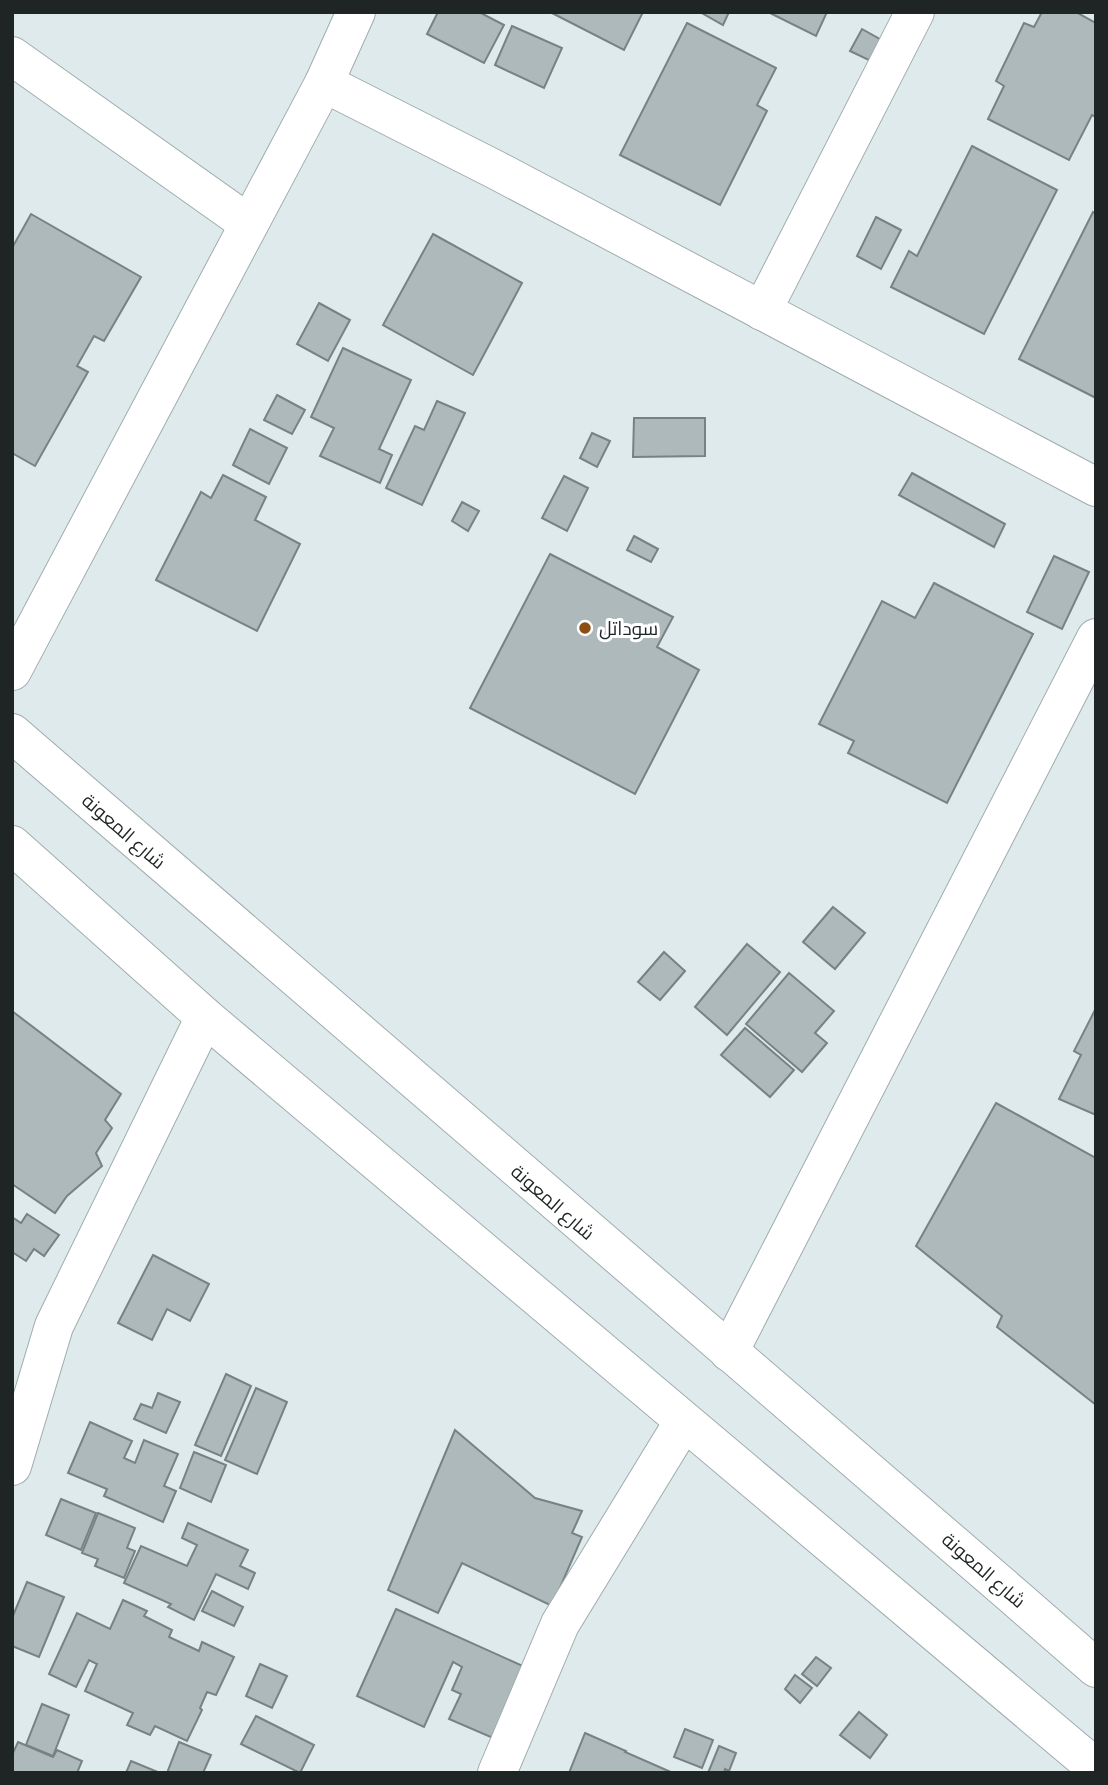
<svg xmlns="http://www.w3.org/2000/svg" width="1108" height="1785" font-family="Georgia,Cairo,serif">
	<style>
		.building { fill: #aeb9bb; stroke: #788284; stroke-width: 2 }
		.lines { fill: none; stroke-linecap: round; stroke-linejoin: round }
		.minor-casing { stroke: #a0acae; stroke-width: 40 }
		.trunk-casing { stroke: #a0acae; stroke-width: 40 }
		.minor { stroke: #fff; stroke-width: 38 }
		.trunk { stroke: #fff; stroke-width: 38 }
		.poi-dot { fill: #8c4f11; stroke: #fff; stroke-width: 2.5 }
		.labels { text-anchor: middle; stroke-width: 6; stroke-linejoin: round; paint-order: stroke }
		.poi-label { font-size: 19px; fill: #1f2425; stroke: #fff; text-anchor: start }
		.street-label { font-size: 19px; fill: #1f2425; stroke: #fff }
	</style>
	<rect width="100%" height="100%" fill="#deeaec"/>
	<!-- building -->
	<g class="building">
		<polygon points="438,12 479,12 504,25 484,63 427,34"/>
		<polygon points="550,12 643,12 624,50"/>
		<polygon points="700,12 729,12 723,25"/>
		<polygon points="768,12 827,12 816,36"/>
		<polygon points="1042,12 1076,12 1096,23 1096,117 1092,115 1069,160 988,119 1004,86 996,81 1024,23 1034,27"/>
		<polygon points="687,23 776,68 757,105 767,111 720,205 620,155"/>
		<polygon points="512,26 562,48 544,88 495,65"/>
		<polygon points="862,29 885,42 875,63 850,51"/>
		<polygon points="972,146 1057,190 984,334 891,287 909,251 917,256"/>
		<polygon points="1093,212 1096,213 1096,398 1019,359"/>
		<polygon points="31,214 141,277 104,341 94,336 77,366 88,372 35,466 12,453 12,248"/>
		<polygon points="876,217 901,230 881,269 857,256"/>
		<polygon points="433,234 522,283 473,375 383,325"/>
		<polygon points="319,303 350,320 328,361 297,344"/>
		<polygon points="343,348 411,380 379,449 392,455 380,483 320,456 334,428 311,417"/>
		<polygon points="277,395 305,410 292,434 264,420"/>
		<polygon points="437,401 465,413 422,505 386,488 415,426 424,430"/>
		<polygon points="634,418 705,418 705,456 633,457"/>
		<polygon points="250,429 287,448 269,484 233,465"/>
		<polygon points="592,433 610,441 597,467 580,458"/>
		<polygon points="912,473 1005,524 994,547 899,495"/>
		<polygon points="223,475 266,497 255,520 300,544 257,631 156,580 201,492 211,498"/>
		<polygon points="564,476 588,488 567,531 542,518"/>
		<polygon points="462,502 479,511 468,531 452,521"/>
		<polygon points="634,536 658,549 651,562 627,550"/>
		<polygon points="550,554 673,617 657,647 699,670 635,794 470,708"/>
		<polygon points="1054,556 1089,572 1062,629 1027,612"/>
		<polygon points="934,583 1033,634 947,803 848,753 854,741 819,724 882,601 915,618"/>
		<polygon points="833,907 865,933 835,969 803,942"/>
		<polygon points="747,944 780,972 727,1035 695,1007"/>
		<polygon points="664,952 685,971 660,1000 638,982"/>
		<polygon points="789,973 834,1011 815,1033 827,1043 802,1072 746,1024"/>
		<polygon points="1096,1008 1096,1115 1059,1099 1081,1055 1074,1051"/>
		<polygon points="12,1011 121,1094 105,1120 112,1128 96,1153 102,1166 67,1196 55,1213 12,1184"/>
		<polygon points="745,1028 794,1070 770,1097 721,1055"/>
		<polygon points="996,1103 1096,1158 1096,1405 997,1327 1002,1316 916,1246"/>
		<polygon points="27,1214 59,1235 44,1256 34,1249 26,1261 12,1252 12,1217 21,1223"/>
		<polygon points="153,1255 209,1284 190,1321 167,1309 152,1340 118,1323"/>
		<polygon points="226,1374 251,1386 221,1456 195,1445"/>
		<polygon points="256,1388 287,1402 257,1474 225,1460"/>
		<polygon points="158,1393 180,1402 166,1433 134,1419 141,1404 152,1408"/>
		<polygon points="90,1422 132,1441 124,1458 135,1463 144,1440 178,1454 164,1486 176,1491 163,1522 104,1496 107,1489 68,1473"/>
		<polygon points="455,1430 535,1498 582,1511 572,1533 582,1537 552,1606 462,1563 438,1613 388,1590"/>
		<polygon points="194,1452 226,1465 211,1502 180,1488"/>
		<polygon points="61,1499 96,1513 81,1550 46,1535"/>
		<polygon points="98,1513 135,1528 127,1548 135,1551 124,1578 95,1566 98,1559 82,1553"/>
		<polygon points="188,1523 248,1550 240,1566 255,1573 248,1589 216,1574 194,1620 168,1607 171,1604 124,1583 141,1546 187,1566 197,1545 182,1538"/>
		<polygon points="27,1582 64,1597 39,1657 12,1646 12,1618"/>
		<polygon points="212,1591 243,1607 234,1626 202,1611"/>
		<polygon points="123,1600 147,1611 144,1616 172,1630 169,1637 199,1651 202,1642 234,1657 216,1695 207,1692 200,1708 202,1710 187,1741 155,1726 150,1735 127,1725 133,1713 85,1691 97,1664 89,1660 76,1687 49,1674 77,1613 110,1629"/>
		<polygon points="396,1609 525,1667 493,1738 449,1719 461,1694 452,1690 462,1667 453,1662 424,1727 357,1696"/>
		<polygon points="816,1657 831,1668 817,1686 802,1674"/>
		<polygon points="260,1664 287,1676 272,1708 246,1696"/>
		<polygon points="795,1675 812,1688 800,1703 785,1689"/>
		<polygon points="42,1704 69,1715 53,1756 26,1745"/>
		<polygon points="859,1712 887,1735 870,1758 840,1735"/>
		<polygon points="256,1716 314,1745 300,1773 241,1744"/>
		<polygon points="685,1729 713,1740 702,1768 674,1757"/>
		<polygon points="585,1733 626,1751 625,1752 673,1773 569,1773"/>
		<polygon points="18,1742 53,1757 57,1750 82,1761 77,1773 12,1773 12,1755"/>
		<polygon points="179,1742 211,1755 203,1773 167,1773"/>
		<polygon points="719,1746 736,1753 729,1771 725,1769 724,1773 708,1773"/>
		<polygon points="131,1761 160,1773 126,1773"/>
	</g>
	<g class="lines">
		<defs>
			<g id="minor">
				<polyline points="12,56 249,224"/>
				<polyline points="324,83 496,170 1096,487"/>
				<polyline points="762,311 915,12"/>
				<polyline points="12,671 324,83 356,12"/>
				<polyline points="729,1352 1096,638"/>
				<polyline points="12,1466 54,1326 205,1017"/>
				<polyline points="497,1773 560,1624 684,1421"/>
			</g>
			<g id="trunk">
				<path d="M12 733C372 1047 737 1354 1096 1668"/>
				<polyline points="12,845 205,1017 1096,1768"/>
			</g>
		</defs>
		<!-- minor casing -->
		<use href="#minor" class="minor-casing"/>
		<!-- trunk casing -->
		<use href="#trunk" class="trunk-casing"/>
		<!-- minor -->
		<use href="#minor" class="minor"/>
		<!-- trunk -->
		<use href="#trunk" class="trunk"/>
	</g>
	<!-- markers -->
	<circle class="poi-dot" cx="585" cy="628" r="7"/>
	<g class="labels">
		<!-- poi labels -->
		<g class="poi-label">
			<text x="599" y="635">سوداتل</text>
		</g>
		<!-- street labels -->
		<g class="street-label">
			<text transform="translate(124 831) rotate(41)" y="7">شارع المعونة</text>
			<text transform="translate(553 1202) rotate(41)" y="7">شارع المعونة</text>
			<text transform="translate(984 1570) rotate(41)" y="7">شارع المعونة</text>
		</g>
	</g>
	<!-- border -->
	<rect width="1108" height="1785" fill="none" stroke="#1f2425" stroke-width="28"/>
</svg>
